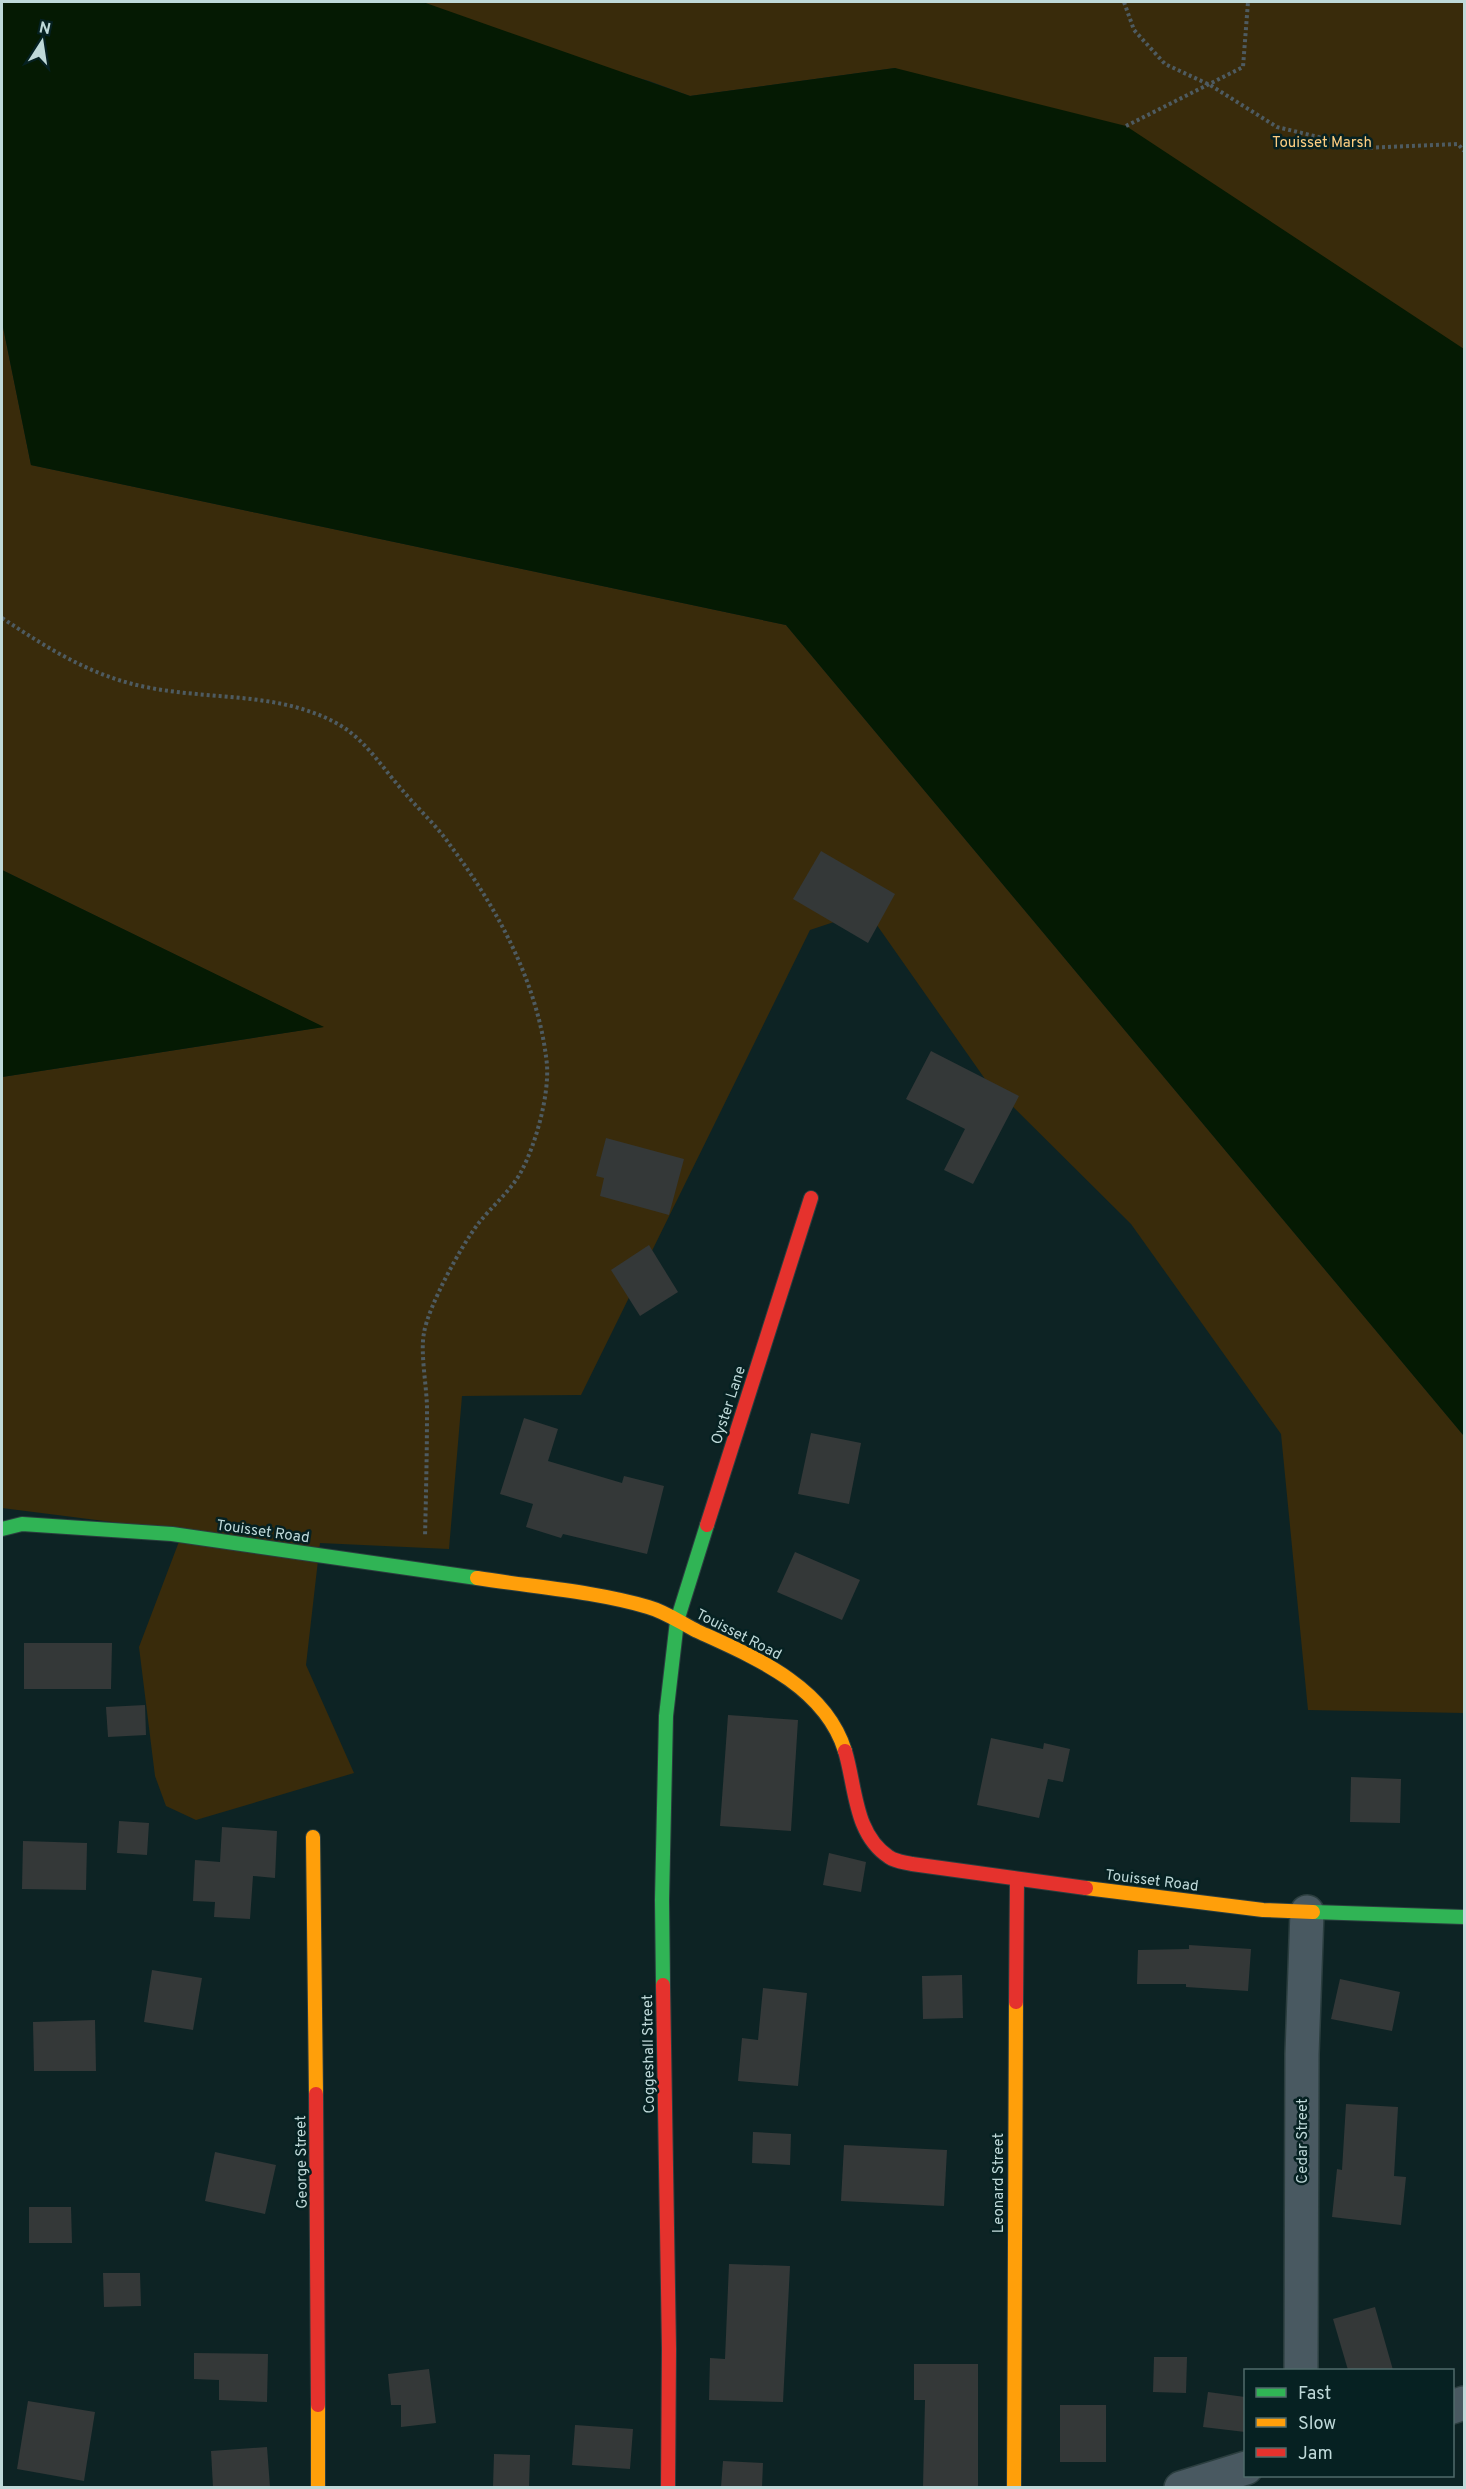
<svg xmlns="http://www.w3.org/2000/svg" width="1466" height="2489" font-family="Overpass,sans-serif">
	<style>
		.green { fill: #392b0b }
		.water { fill: #051a03 }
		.building { fill: #343838 }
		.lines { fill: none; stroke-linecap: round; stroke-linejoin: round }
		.street-casing { stroke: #2b3e3f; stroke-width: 36 }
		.fast-casing { stroke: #2b3e3f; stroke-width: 16 }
		.slow-casing { stroke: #2b3e3f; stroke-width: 16 }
		.jam-casing { stroke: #2b3e3f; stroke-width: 16 }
		.path { stroke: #4e5b61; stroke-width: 4; stroke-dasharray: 3 3; stroke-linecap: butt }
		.street { stroke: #495961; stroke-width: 33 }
		.fast { stroke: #30b455; stroke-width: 14 }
		.slow { stroke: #ff9f0a; stroke-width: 14 }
		.jam { stroke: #e5322d; stroke-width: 14 }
		.labels { text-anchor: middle; stroke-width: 5; stroke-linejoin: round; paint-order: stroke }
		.park-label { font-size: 15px; fill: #fece81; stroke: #062122 }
		.street-label { font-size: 15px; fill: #bfd9d9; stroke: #062122 }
	</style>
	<rect width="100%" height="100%" fill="#0d2324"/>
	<!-- green -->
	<g class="green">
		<polygon points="378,2 1464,2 1464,388 895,68 690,96 649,81"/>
		<polygon points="2,322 31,465 786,625 1464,1436 1464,1713 1308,1710 1281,1434 1131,1224 985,1079 867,911 810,930 581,1395 462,1396 449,1549 320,1543 306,1665 354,1773 196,1820 166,1806 155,1776 139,1647 183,1531 2,1508 2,1077 323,1027 2,870"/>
	</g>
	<!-- water -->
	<g class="water">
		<polygon points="2,2 423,2 690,96 895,68 1126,126 1464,349 1464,1436 786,625 31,465 2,322"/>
		<polygon points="2,870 324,1027 2,1077"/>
	</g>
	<!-- building -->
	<g class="building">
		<polygon points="821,851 895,894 868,943 793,899"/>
		<polygon points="931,1051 1019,1096 973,1184 944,1170 965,1129 906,1099"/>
		<polygon points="606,1138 684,1159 669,1215 600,1196 604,1178 596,1176"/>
		<polygon points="649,1245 678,1292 640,1316 611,1270"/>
		<polygon points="524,1418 558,1429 548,1461 622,1483 624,1476 664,1486 647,1554 563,1534 561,1538 526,1527 533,1504 500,1494"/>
		<polygon points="811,1433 861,1443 849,1504 798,1494"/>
		<polygon points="795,1552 860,1580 842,1620 777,1592"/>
		<polygon points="24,1643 112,1643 111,1689 24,1689"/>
		<polygon points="145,1705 146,1735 108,1737 106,1707"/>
		<polygon points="728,1715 798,1720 791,1831 720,1826"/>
		<polygon points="991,1738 1043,1749 1044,1743 1070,1749 1063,1782 1048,1779 1039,1818 977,1805"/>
		<polygon points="1351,1777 1401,1779 1400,1823 1350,1822"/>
		<polygon points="119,1821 149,1823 147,1855 117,1853"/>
		<polygon points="222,1827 277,1831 275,1878 253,1876 250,1919 214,1917 215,1902 193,1901 195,1860 220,1862"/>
		<polygon points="23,1841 87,1843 86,1890 22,1889"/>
		<polygon points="829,1853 866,1862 861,1892 823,1885"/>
		<polygon points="1189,1945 1251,1949 1248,1991 1186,1987 1186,1984 1137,1984 1138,1950 1189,1949"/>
		<polygon points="152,1970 202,1978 193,2030 144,2022"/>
		<polygon points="962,1975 963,2018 923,2019 922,1976"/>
		<polygon points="1340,1979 1400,1992 1392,2031 1331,2019"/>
		<polygon points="763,1988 807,1993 798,2086 738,2081 742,2038 758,2040"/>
		<polygon points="95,2020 96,2071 34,2071 33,2022"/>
		<polygon points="1346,2104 1398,2107 1394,2176 1406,2177 1401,2225 1332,2217 1337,2169 1342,2170"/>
		<polygon points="753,2132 791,2134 790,2165 752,2163"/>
		<polygon points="844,2145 947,2150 944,2206 841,2201"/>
		<polygon points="215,2152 276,2165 265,2214 205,2201"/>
		<polygon points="29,2207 71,2207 72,2243 29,2243"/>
		<polygon points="729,2264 790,2266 783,2402 709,2400 710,2358 725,2359"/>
		<polygon points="103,2273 140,2273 141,2306 104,2307"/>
		<polygon points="1375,2307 1393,2370 1348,2370 1333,2319"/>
		<polygon points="194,2353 268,2354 267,2402 219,2400 219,2380 194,2379"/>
		<polygon points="1154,2357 1187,2357 1186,2393 1153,2392"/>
		<polygon points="914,2364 978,2364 978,2487 923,2487 925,2400 914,2400"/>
		<polygon points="429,2369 436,2423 401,2427 401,2405 391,2405 388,2374"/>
		<polygon points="1208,2392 1245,2397 1245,2432 1203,2427"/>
		<polygon points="28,2401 95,2412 84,2481 17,2469"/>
		<rect x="1060" y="2405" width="46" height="57"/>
		<polygon points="575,2425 633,2429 630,2469 572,2465"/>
		<polygon points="267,2447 270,2487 213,2487 211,2451"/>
		<polygon points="494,2454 530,2455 529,2487 493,2487"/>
		<polygon points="723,2461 763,2463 762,2487 721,2487"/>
	</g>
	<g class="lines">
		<defs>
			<g id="street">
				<polyline points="1301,2370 1302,2054 1307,1912"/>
				<polyline points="1452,2407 1464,2403"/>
				<polyline points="1181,2488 1246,2468"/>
			</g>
			<g id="fast">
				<polyline points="2,1529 22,1524 172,1534 477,1578"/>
				<polyline points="1313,1912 1464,1917"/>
				<polyline points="663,1985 662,1900 666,1716 677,1621 707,1525"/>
			</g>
			<g id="slow">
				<path d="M477 1578C533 1587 593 1591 648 1607 666 1612 681 1623 697 1631 754 1657 825 1686 845 1751"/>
				<polyline points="313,1837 316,2094"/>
				<polyline points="1086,1888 1263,1910 1313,1912"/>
				<polyline points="318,2405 318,2488"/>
				<polyline points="1014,2488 1016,2002"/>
			</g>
			<g id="jam">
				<polyline points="707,1525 811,1198"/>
				<path d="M845 1751C856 1787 854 1834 889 1857 896 1862 905 1862 912 1864L1086 1888"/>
				<polyline points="663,1985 669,2349 668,2488"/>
				<polyline points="1016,2002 1017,1879"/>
				<polyline points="316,2094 318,2405"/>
			</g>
		</defs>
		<!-- street casing -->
		<use href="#street" class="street-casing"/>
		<!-- fast casing -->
		<use href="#fast" class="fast-casing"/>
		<!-- slow casing -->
		<use href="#slow" class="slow-casing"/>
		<!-- jam casing -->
		<use href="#jam" class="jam-casing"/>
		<!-- path -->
		<g class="path">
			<polyline points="1124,2 1134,30 1165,64 1210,85 1277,127 1364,148 1458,144 1464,151"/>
			<polyline points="1126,126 1243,67 1248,2"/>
			<path d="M2 618C49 649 94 678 151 688 213 700 281 692 338 724 366 740 383 769 404 792 419 810 437 826 450 845 498 909 539 985 547 1065 549 1096 536 1143 522 1170 512 1190 491 1207 478 1224 461 1246 428 1307 424 1333 420 1353 427 1387 427 1409 427 1452 426 1495 425 1537"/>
		</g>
		<!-- street -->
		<use href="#street" class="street"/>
		<!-- fast -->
		<use href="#fast" class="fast"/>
		<!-- slow -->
		<use href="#slow" class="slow"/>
		<!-- jam -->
		<use href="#jam" class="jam"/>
	</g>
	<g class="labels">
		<!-- park labels -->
		<g class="park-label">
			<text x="1322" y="147">Touisset Marsh</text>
		</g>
		<!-- street labels -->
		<g class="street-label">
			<text transform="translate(728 1405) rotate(-72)" y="5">Oyster Lane</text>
			<text transform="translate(263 1531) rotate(8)" y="5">Touisset Road</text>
			<text transform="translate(739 1634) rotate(27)" y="5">Touisset Road</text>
			<text transform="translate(1152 1880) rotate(7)" y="5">Touisset Road</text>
			<text transform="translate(648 2054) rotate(-91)" y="5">Coggeshall Street</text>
			<text transform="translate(1302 2141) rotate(-90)" y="5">Cedar Street</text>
			<text transform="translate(301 2162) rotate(-91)" y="5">George Street</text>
			<text transform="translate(998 2183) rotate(-90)" y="5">Leonard Street</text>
		</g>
	</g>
	<!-- border -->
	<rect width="1466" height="2489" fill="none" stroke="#bfd9d9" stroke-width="6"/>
	<!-- legend -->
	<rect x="1244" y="2369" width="210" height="108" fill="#062122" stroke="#506b6b" stroke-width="1.5"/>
	<rect x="1256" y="2388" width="30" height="9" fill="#30b455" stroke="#506b6b" stroke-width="1.5"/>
	<text x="1298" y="2399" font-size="18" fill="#bfd9d9">Fast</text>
	<rect x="1256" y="2418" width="30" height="9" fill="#ff9f0a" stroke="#506b6b" stroke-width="1.5"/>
	<text x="1298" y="2429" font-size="18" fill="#bfd9d9">Slow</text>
	<rect x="1256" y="2448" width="30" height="9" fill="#e5322d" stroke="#506b6b" stroke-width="1.5"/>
	<text x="1298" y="2459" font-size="18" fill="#bfd9d9">Jam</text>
	<!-- north arrow -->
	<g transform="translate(42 42) rotate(12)" stroke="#062122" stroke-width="4.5" paint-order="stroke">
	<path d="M0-4.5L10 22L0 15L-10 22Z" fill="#bfd9d9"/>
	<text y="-9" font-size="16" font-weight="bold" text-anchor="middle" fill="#bfd9d9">N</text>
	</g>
</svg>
